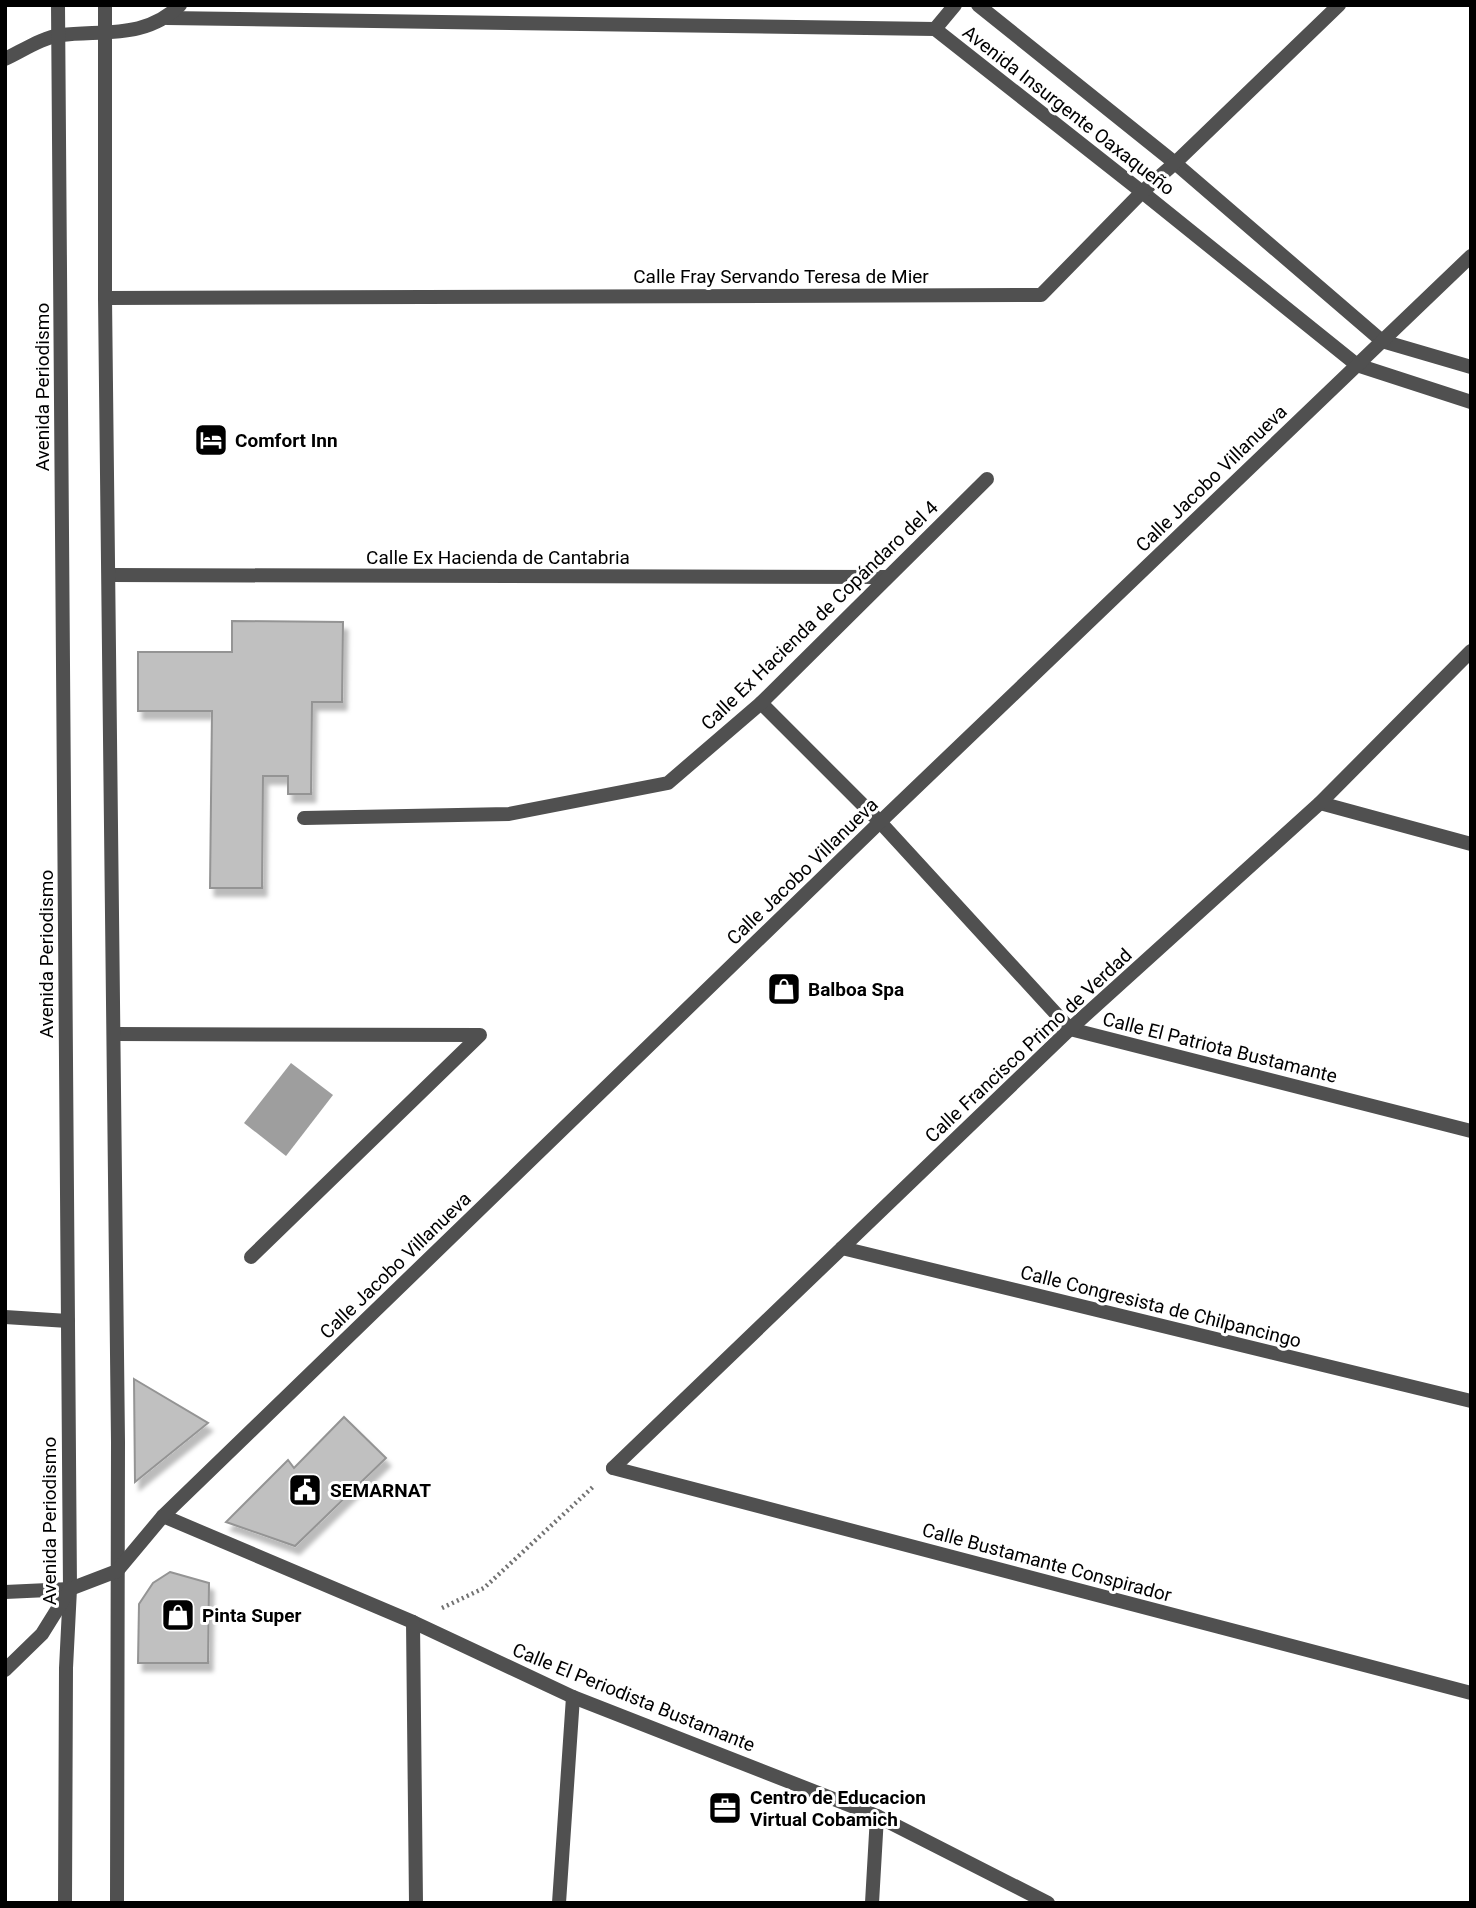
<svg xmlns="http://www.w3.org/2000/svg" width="1476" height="1908" font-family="Roboto,sans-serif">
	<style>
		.water { fill: #9e9e9e }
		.building { fill: #c0c0c0; stroke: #949494; stroke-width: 2; filter: url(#shadow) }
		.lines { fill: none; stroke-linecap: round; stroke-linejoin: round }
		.path { stroke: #727272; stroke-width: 4.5; stroke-dasharray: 2 3.5; stroke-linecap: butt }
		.service { stroke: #505050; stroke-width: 14 }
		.minor { stroke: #505050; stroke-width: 14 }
		.tertiary { stroke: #505050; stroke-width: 14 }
		.labels { text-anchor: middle; stroke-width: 6; stroke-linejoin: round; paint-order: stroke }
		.street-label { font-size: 19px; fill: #000; stroke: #fff }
		.poi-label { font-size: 19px; font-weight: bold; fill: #000; stroke: #fff; text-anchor: start }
	</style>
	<defs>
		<filter id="shadow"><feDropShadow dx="4.5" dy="8" stdDeviation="2" flood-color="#0004"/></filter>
	</defs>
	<rect width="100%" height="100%" fill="#fff"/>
	<!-- water -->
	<polygon class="water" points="291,1063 333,1095 286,1156 244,1123"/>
	<!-- building -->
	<g class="building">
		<polygon points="232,621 343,622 342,702 312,702 311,794 288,794 288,776 263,776 262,888 210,888 212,711 138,711 138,652 232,652"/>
		<polygon points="134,1379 208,1423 135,1482"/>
		<polygon points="344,1417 386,1458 295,1546 226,1522 288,1460 294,1468"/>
		<polygon points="170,1572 209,1583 208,1663 138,1663 139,1604 153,1583"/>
	</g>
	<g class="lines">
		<!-- path -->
		<polyline class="path" points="442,1608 484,1588 595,1485"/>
		<!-- service -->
		<polyline class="service" points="114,1034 480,1035 251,1257"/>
		<!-- minor -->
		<g class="minor">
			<polyline points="978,5 1175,163 1382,341 1471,367"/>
			<polyline points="167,18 935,29 1142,192 1357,365 1471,402"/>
			<polyline points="935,29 955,5"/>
			<path d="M5 59C22 51 43 37 61 35 104 30 146 39 180 5"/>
			<polyline points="105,298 1041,295 1142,192 1175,163 1339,5"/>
			<polyline points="110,575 886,577"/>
			<polyline points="761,703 880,822 1070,1029 1471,1131"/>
			<polyline points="1320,803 1471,844"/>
			<polyline points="304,818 509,814 668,783 761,703 987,479"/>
			<polyline points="842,1248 1471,1401"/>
			<polyline points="5,1317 68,1321"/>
			<polyline points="613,1468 1070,1029 1320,803 1471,651"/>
			<polyline points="613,1468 1471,1693"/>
			<polyline points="163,1516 413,1622 573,1697 877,1816 1048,1903"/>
			<polyline points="5,1592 70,1589"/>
			<polyline points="413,1622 416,1903"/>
			<polyline points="559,1903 573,1697"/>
			<polyline points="872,1903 877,1816"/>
		</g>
		<!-- tertiary -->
		<g class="tertiary">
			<polyline points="58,5 70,1589 66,1668 65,1903"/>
			<polyline points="105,5 105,298 118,1442 117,1903"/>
			<polyline points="5,1670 42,1634 70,1589 117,1571 163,1516 880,822 1471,256"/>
		</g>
	</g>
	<!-- icons -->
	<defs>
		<symbol id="hotel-square" viewBox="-11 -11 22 22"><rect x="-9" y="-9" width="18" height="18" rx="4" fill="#000" stroke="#fff"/><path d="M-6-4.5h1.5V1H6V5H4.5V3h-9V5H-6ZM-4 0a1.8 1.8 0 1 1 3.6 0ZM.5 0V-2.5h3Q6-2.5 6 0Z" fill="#fff"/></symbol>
		<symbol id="shop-square" viewBox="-11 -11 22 22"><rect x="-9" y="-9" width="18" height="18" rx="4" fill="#000" stroke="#fff"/><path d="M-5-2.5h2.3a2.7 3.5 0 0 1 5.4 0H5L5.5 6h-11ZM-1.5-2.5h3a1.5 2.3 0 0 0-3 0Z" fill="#fff"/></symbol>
		<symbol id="civic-square" viewBox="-11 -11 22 22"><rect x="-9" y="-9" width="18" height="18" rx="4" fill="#000" stroke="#fff"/><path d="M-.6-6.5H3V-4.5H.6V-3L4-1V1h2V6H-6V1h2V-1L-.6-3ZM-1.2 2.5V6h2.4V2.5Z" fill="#fff"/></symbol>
		<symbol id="office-square" viewBox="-11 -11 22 22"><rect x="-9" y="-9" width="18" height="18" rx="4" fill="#000" stroke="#fff"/><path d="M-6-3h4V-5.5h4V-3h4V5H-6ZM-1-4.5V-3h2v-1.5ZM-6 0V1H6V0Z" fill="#fff"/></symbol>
	</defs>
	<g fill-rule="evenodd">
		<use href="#hotel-square" x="192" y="421" width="38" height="38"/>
		<use href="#shop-square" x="765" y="970" width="38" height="38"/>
		<use href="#civic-square" x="286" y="1471" width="38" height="38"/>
		<use href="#shop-square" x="159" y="1596" width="38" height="38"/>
		<use href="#office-square" x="706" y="1789" width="38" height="38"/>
	</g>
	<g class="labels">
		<!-- street labels -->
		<g class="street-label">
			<text transform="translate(1069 110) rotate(38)" y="7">Avenida Insurgente Oaxaqueño</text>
			<text x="781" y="283">Calle Fray Servando Teresa de Mier</text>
			<text transform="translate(42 387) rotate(-90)" y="7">Avenida Periodismo</text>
			<text transform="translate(1211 478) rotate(-44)" y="7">Calle Jacobo Villanueva</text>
			<text x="498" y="564">Calle Ex Hacienda de Cantabria</text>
			<text transform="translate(819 615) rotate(-44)" y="7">Calle Ex Hacienda de Copándaro del 4</text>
			<text transform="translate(802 871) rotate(-44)" y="7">Calle Jacobo Villanueva</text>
			<text transform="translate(46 954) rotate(-90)" y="7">Avenida Periodismo</text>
			<text transform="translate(1028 1045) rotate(-43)" y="7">Calle Francisco Primo de Verdad</text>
			<text transform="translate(1220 1047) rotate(14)" y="7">Calle El Patriota Bustamante</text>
			<text transform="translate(395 1265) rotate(-44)" y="7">Calle Jacobo Villanueva</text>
			<text transform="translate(1161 1306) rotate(14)" y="7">Calle Congresista de Chilpancingo</text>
			<text transform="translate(49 1521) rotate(-90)" y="7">Avenida Periodismo</text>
			<text transform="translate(1047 1562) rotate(15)" y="7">Calle Bustamante Conspirador</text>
			<text transform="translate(634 1697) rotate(22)" y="7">Calle El Periodista Bustamante</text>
		</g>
		<!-- poi labels -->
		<g class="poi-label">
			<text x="235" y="447">Comfort Inn</text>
			<text x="808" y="996">Balboa Spa</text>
			<text x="330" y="1497">SEMARNAT</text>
			<text x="202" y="1622">Pinta Super</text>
			<text x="750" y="1804">Centro de Educacion<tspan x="750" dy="22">Virtual Cobamich</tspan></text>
		</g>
	</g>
	<!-- border -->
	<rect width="1476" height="1908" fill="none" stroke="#000000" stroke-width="14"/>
</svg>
